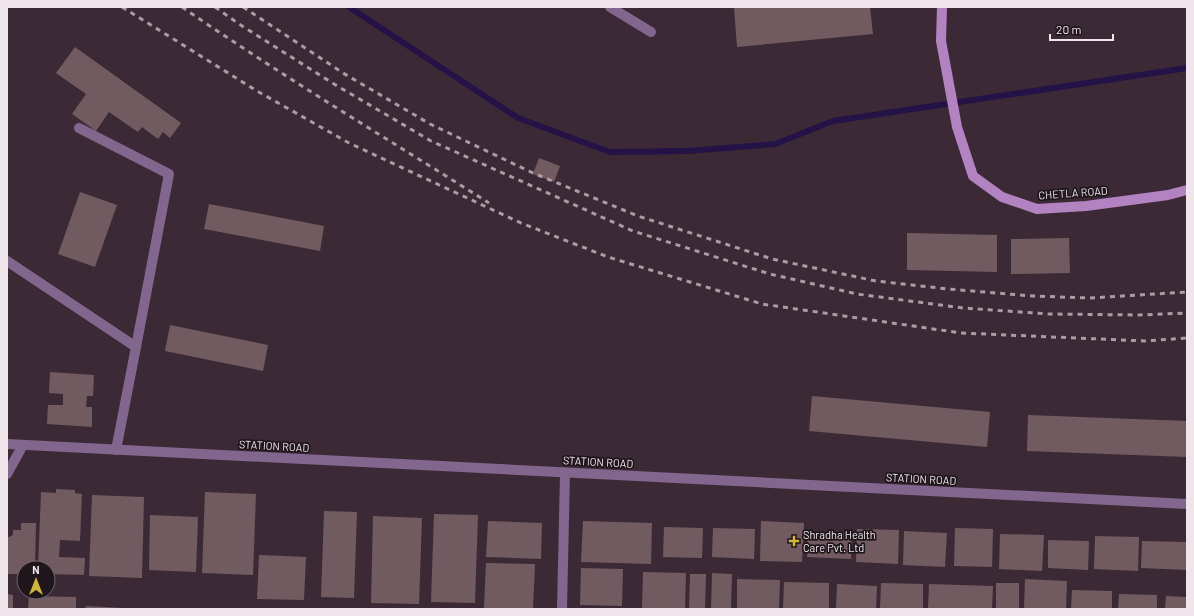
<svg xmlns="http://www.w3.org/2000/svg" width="1194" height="616" font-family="Barlow,sans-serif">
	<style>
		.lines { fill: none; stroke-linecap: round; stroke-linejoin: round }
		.stream { stroke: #251348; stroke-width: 6 }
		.building { fill: #725b60 }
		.service { stroke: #83668d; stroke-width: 10 }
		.minor { stroke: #83668d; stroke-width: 10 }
		.tertiary { stroke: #83668d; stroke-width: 10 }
		.secondary { stroke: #b282c1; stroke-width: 10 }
		.rail { stroke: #a99ca4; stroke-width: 3; stroke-dasharray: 5 5; stroke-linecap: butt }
		.poi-dot { fill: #d1b736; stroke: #1e161b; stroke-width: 1.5 }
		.labels { text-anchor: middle; stroke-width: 3.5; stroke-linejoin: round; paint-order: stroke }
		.street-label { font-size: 11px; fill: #f1e5ec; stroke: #1e161b }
		.poi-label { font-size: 11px; fill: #f1e5ec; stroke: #1e161b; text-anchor: start }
	</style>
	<rect width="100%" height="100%" fill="#3b2a35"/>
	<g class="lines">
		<!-- stream -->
		<polyline class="stream" points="349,7 518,118 610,152 688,151 775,144 833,121 1187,68"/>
	</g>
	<!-- building -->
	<g class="building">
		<polygon points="734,7 870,7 873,34 737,47"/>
		<polygon points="75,47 181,123 170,138 163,132 158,139 142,127 138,132 109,112 96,131 72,114 86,94 56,73"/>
		<polygon points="539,158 560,166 554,182 533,174"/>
		<polygon points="80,192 117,205 95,267 58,254"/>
		<polygon points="209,204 324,226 320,251 204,229"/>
		<polygon points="907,233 997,235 997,272 907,270"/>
		<polygon points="1069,238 1070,273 1011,274 1011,239"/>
		<polygon points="170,325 268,345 263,371 165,351"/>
		<polygon points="50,372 94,375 93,396 87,396 86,407 92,407 92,427 47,424 48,405 63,405 63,394 49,393"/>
		<polygon points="812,396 990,412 987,447 809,431"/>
		<polygon points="1028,415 1187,421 1187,457 1027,451"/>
		<polygon points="56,489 75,490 75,493 82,494 80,541 60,540 59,557 85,558 84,575 48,574 48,568 38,568 41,492 56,493"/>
		<polygon points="205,492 256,494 253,575 202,573"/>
		<polygon points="92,495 144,497 142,578 89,576"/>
		<polygon points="324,511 357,512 354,598 321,597"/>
		<polygon points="434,514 478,515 475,603 431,602"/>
		<polygon points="150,515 198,517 196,572 149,570"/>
		<polygon points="373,516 422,518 419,604 371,603"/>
		<polygon points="488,521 542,523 541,559 486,557"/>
		<polygon points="583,521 652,523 651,564 581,562"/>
		<polygon points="761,521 804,523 802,562 760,561"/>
		<polygon points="21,523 36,523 35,568 24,568 24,574 7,574 7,538 13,535 13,530 21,530"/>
		<polygon points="664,527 703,528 702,558 663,557"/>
		<polygon points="713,528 755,529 754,559 712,557"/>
		<polygon points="955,528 993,529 992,567 954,566"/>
		<polygon points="857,529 899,530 898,564 856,562"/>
		<polygon points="904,531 947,533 945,567 903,565"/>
		<polygon points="808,532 852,533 851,559 807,557"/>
		<polygon points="1000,534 1044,535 1042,571 999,569"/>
		<polygon points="1095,536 1139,537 1138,571 1094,569"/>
		<polygon points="1048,540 1089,541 1088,570 1048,568"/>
		<polygon points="1142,541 1187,542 1187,570 1141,568"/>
		<polygon points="259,555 306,557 304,600 257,599"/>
		<polygon points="486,563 535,564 533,609 484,608"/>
		<polygon points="581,568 623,569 622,606 580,605"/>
		<polygon points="643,572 686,573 685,609 642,609"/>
		<polygon points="712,573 732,574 731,609 711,609"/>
		<polygon points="690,574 706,574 705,609 689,609"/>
		<polygon points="737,579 780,580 779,609 737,609"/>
		<polygon points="1025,579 1067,581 1066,609 1024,609"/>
		<polygon points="784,582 829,583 829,609 783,609"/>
		<polygon points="881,583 923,584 923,609 880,609"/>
		<rect x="996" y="583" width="23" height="26"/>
		<polygon points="837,584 877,586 876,609 836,609"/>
		<polygon points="929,584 993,586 992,609 928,609"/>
		<polygon points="1072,590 1112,591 1112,609 1071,609"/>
		<polygon points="7,594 13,595 13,609 7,609"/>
		<polygon points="1119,594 1157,595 1157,609 1118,609"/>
		<polygon points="29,596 76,597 76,609 28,609"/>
		<polygon points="1166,596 1187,597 1187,609 1165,609"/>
		<polygon points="86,606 123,608 123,609 85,609"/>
	</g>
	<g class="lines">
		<!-- service -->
		<g class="service">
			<polyline points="610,7 651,32"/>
			<polyline points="79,128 169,174 136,347"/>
		</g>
		<!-- minor -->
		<g class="minor">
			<polyline points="7,261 136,347 116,450"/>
			<polyline points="7,474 23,445"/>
			<polyline points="562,609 565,473"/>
		</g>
		<!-- tertiary -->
		<polyline class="tertiary" points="7,444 1187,504"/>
		<!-- secondary -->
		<polyline class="secondary" points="942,7 941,41 957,127 973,176 1002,197 1037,209 1086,206 1168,195 1187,190"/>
		<!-- rail -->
		<g class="rail">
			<polyline points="122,7 257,91 349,143 521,223 608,257 762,304 961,333 1145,341 1187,338"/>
			<path d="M182 7C282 76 386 138 489 203"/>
			<polyline points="215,7 239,24 334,84 431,141 633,231 770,274 857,294 963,308 1049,314 1139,315 1187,313"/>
			<polyline points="243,7 343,73 430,124 533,173 638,216 772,259 876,281 948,289 1032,296 1090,298 1187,292"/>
		</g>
	</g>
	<!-- markers -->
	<path class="poi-dot" d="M792 535h4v4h4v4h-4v4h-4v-4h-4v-4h4z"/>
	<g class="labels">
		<!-- street labels -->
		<g class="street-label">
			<text transform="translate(1073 193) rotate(-4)" y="4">CHETLA ROAD</text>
			<text transform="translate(274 446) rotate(3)" y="4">STATION ROAD</text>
			<text transform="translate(598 462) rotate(3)" y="4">STATION ROAD</text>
			<text transform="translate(921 479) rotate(3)" y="4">STATION ROAD</text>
		</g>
		<!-- poi labels -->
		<g class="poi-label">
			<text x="803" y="539">Shradha Health<tspan x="803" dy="13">Care Pvt. Ltd</tspan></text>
		</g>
	</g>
	<!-- border -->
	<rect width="1194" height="616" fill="none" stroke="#f1e5ec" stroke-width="16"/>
	<!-- north arrow -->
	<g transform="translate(36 580)"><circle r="19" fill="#1e161b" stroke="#72696f"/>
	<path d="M0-3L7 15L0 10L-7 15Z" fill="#d1b736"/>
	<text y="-6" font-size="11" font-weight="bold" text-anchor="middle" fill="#f1e5ec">N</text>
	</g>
	<!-- scale -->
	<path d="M1050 34v6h63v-6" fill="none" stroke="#f1e5ec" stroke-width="2"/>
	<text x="1056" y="34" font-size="12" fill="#f1e5ec" stroke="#1e161b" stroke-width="3" paint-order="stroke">20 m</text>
</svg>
